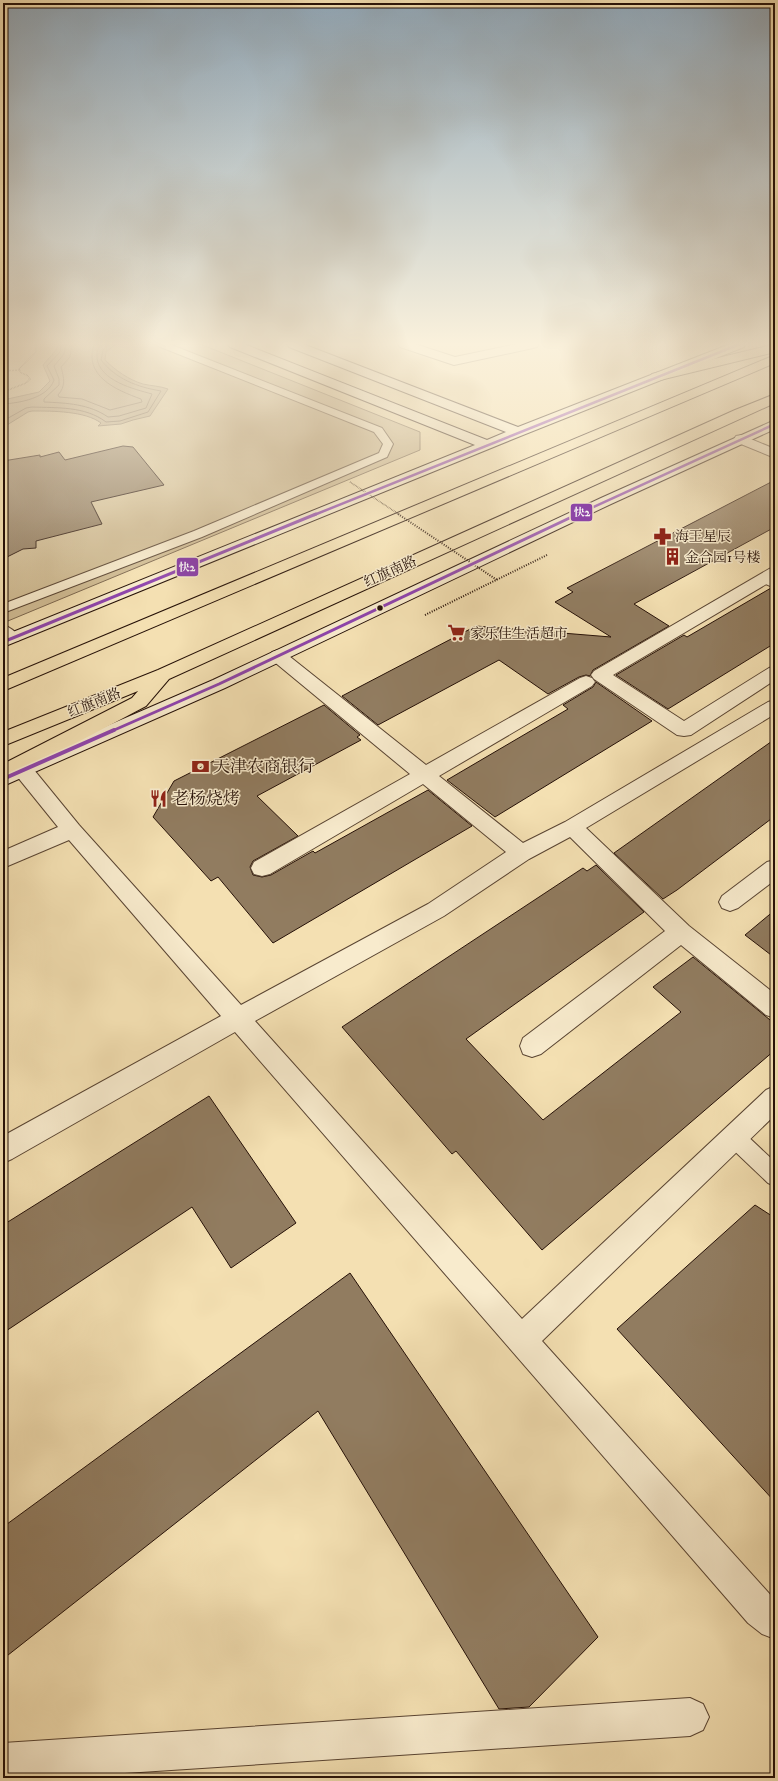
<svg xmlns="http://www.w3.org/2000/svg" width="778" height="1781" font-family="'IM FELL DW Pica','Noto Serif SC',serif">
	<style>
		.green { fill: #d1bd95; stroke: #7b664e }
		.water { fill: #ae9978; stroke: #77624b }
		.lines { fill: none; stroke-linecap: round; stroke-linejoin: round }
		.shore { stroke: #6a5440; stroke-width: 1 }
		.building { fill: #917c60; stroke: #251007 }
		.lane-casing { stroke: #594432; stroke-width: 2 }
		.street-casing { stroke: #594432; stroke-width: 2 }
		.secondary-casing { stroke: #251007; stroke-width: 2 }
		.highway-casing { stroke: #251007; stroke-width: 2 }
		.path-far1 { stroke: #251007; stroke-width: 1.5; stroke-dasharray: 0.5 1; stroke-linecap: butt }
		.path { stroke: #251007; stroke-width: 2; stroke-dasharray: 1 1.5; stroke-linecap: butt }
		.lane { fill: #f8ebcd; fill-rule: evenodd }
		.street { fill: #f8ebcd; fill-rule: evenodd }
		.secondary { fill: #f8ebcd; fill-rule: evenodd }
		.highway { fill: #f4e0b2; fill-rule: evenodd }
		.path-bridge-far1 { stroke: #251007; stroke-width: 1.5; stroke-dasharray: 0.5 1; stroke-linecap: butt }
		.path-bridge { stroke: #251007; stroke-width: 2; stroke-dasharray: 1 1.5; stroke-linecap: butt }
		.bus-1-far2-casing { stroke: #f8ebcd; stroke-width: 4.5 }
		.bus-1-far1-casing { stroke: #f8ebcd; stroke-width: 5.5 }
		.bus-1-casing { stroke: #f8ebcd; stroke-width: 7 }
		.bus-1-far2 { stroke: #8e44ad; stroke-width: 2.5 }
		.bus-1-far1 { stroke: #8e44ad; stroke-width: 3 }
		.bus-1 { stroke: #8e44ad; stroke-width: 4 }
		.bus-dot { fill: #251007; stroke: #f8ebcd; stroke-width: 1.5 }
		.labels { text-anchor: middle; stroke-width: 3; stroke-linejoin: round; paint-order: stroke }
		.far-poi-label { font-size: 14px; fill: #251007; stroke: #f8ebcd; text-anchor: start }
		.far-street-label { font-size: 14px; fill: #251007; stroke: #f8ebcd }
		.poi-label { font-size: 17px; fill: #251007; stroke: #f8ebcd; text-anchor: start }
		.line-badge { stroke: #f8ebcd; stroke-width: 1.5 }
		.badge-label { font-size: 11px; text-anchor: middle; font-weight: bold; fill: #fff }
	</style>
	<rect width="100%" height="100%" fill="#f4e0b2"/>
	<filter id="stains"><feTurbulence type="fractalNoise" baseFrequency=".005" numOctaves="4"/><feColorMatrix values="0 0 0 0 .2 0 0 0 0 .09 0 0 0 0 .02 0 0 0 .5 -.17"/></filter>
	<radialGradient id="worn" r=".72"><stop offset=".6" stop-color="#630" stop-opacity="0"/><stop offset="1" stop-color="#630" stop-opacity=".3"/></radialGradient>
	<!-- green -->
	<polygon class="green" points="3,344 200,344 420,432 420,450 3,623"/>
	<!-- water -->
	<path class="water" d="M55 344H116L106 352 105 360C115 370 129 380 143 384 152 386 160 386 168 389L150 416 133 420 121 424 98 426 101 423C85 411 53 411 32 411L28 412 7 425H3V400L39 392 50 381 43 365 56 350 58 346Z"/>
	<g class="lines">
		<!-- shore -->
		<g class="shore">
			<path d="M66 344 64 354 54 366 59 379V385L44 399V402C67 403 89 404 108 417L119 416 146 408 152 394C134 389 100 381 97 358 97 352 97 348 102 344"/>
			<path d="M72 344 70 357 61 367C64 378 66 386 58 395L59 397 82 399 110 410 142 402 141 399C116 390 83 376 94 344"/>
			<path d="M3 404C20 403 48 398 54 380L47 366 60 352 61 344"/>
			<path d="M3 421 26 408 32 407C57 408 85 406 106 422L120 421 148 412 161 391C137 387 116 379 101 360L103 350 110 344"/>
		</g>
	</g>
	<!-- building -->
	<g class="building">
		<polygon points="123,446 133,447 164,485 91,502 102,524 36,541 36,548 23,549 3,559 3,461 40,455 40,457 59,452 65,460"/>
		<polygon points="775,480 775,527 634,604 669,626 593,670 590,676 586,675 579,677 548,694 499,660 378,725 342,696 476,626 611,637 555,602 573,592 567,588"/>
		<polygon points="771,588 775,589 775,643 668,709 616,675 684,635 687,637"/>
		<polygon points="596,682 652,721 495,817 447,780 568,709 563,705 593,687"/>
		<polygon points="324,705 360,735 357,737 361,740 257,796 298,836 253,861 250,867 253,875 262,877 271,875 313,851 315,853 428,790 472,826 273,943 218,877 211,881 153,817 174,781"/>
		<polygon points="775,739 775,816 677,890 663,899 614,853"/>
		<polygon points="596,865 644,912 466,1039 543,1120 681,1012 653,987 693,957 775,1024 775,1050 542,1250 456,1151 452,1154 342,1027 583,868 587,871"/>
		<polygon points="775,910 775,958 745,935"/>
		<polygon points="209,1096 296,1223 231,1268 192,1207 3,1333 3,1225"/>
		<polygon points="755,1205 775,1218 775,1502 617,1329"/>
		<polygon points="350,1273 598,1637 529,1707 499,1709 318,1411 3,1659 3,1527"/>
	</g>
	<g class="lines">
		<defs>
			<g id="lane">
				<polygon points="157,344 169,344 382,428 393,444 387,457 202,537 3,613 3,604 194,531 379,453 383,444 374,432 158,346"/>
				<polygon points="765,575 775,579 775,588 761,582 759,579 761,576"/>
				<path d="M3 625C10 627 16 632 20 638L18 641H8L3 636Z"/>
				<polygon points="734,1127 741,1130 775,1162 775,1186 768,1183 727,1144 724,1137 727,1130"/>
			</g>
			<g id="street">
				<polygon points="398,344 415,344 455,357 517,344 539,344 537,347 533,348 454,365 400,347"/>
				<polygon points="741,435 775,449 775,458 736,442 734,439 736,436"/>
				<polygon points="775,567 775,579 613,675 684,721 769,668 775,666 775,680 691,735 684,736 677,735 594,679 591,675 594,671 769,569"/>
				<polygon points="278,650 284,652 426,765 580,678 586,676 592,678 595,682 592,686 439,776 523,843 565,822 768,702 775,700 775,714 586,828 689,926 775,994 775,1018 766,1015 681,945 541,1054 532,1057 523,1054 520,1046 523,1038 665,931 570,837 529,859 444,916 255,1021 522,1319 766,1090 775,1086 775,1115 542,1341 775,1600 775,1639 762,1634 748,1623 235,1032 12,1159 3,1163 3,1136 221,1016 69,840 3,868 3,851 58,827 16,775 13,770 16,765 23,763 30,765 79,825 241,1005 428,904 506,852 423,784 270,874 262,876 254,874 251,868 254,862 410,774 272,660 269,656 272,652"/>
				<polygon points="775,860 775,880 738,908 730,911 722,908 719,902 722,896 767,862"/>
				<polygon points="690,1698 703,1704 709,1717 703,1730 690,1736 48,1778 3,1778 3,1743"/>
			</g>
			<g id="secondary">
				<polygon points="228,344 244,344 487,440 506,432 289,347 287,344 303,344 518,427 730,344 746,344 744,347 523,435 3,647 3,636 475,445 230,347"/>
				<polygon points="775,420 775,429 611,504 225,688 3,786 3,771 213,680 601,498"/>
			</g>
			<g id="highway">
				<polygon points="775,344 775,352 656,381 652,380 650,377 652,374"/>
				<polygon points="775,355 775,363 3,691 3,678"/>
				<polygon points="775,394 775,403 169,679 146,706 10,778 3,780 3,764 132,698 138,691 3,746 3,732 158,670 735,410"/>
			</g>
		</defs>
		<!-- lane casing -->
		<use href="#lane" class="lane-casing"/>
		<!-- street casing -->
		<use href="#street" class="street-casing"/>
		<!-- secondary casing -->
		<use href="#secondary" class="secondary-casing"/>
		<!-- highway casing -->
		<use href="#highway" class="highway-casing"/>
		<!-- path-far1 -->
		<g class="path-far1">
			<polyline points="36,345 41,344"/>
			<polyline points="3,347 28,344"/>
			<polyline points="3,371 20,370"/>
			<polyline points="3,392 26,383 30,379 27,375 21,373 19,369 36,352 36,345 31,344"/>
		</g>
		<!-- path -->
		<polyline class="path" points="425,615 547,555"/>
		<!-- lane -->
		<use href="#lane" class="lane"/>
		<!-- street -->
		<use href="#street" class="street"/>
		<!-- secondary -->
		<use href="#secondary" class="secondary"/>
		<!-- highway -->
		<use href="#highway" class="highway"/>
		<!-- path-bridge-far1 -->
		<polyline class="path-bridge-far1" points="350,482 400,515"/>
		<!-- path-bridge -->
		<polyline class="path-bridge" points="398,514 497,580"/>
		<defs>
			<g id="bus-1-far2">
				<polyline points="314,515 740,344"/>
				<polyline points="576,515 775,424"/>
			</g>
			<g id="bus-1-far1">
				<polyline points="3,642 316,514"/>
				<polyline points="112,731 219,684 578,514"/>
			</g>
			<polyline id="bus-1" points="3,779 114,730"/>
		</defs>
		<!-- bus-1-far2 casing -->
		<use href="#bus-1-far2" class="bus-1-far2-casing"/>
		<!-- bus-1-far1 casing -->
		<use href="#bus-1-far1" class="bus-1-far1-casing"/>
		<!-- bus-1 casing -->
		<use href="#bus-1" class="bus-1-casing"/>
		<!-- bus-1-far2 -->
		<use href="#bus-1-far2" class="bus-1-far2"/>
		<!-- bus-1-far1 -->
		<use href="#bus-1-far1" class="bus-1-far1"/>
		<!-- bus-1 -->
		<use href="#bus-1" class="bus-1"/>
	</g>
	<!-- sky -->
	<linearGradient id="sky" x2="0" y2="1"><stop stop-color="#91a9bb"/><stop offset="0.58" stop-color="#faf1dc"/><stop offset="1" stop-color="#faf1dc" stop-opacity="0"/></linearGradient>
	<rect width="778" height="593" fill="url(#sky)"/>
	<!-- icons -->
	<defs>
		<symbol id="pharmacy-bare" viewBox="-9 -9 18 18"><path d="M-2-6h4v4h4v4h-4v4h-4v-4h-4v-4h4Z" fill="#8f2418" stroke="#f8ebcd" stroke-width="2.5" paint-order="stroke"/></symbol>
		<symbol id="building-bare" viewBox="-9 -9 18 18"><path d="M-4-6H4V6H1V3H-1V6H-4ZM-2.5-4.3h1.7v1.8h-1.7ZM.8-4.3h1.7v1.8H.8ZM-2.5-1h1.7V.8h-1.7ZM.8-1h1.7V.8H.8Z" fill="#8f2418" stroke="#f8ebcd" stroke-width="2.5" paint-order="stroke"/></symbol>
		<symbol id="supermarket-bare" viewBox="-9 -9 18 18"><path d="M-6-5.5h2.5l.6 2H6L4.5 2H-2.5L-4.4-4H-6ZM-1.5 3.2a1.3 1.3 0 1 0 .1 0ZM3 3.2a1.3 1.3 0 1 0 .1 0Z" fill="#8f2418" stroke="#f8ebcd" stroke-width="2.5" paint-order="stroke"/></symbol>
		<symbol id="bank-bare" viewBox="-9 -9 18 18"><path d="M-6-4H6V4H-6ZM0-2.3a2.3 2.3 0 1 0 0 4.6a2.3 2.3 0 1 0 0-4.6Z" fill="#8f2418" stroke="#f8ebcd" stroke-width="2.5" paint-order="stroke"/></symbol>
		<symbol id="restaurant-bare" viewBox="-9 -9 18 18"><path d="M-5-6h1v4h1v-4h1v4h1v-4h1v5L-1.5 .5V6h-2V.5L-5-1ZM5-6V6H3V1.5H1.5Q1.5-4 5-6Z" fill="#8f2418" stroke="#f8ebcd" stroke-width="2.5" paint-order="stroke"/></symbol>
	</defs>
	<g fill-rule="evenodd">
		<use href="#pharmacy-bare" x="650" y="524" width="25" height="25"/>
		<use href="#building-bare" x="660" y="544" width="25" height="25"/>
		<use href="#supermarket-bare" x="444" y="620" width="25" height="25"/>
		<use href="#bank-bare" x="188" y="754" width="25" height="25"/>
		<use href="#restaurant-bare" x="146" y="786" width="25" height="25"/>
	</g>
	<!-- markers -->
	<circle class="bus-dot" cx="380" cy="608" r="3.5"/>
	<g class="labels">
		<!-- far-poi labels -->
		<g class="far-poi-label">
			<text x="675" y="541">海王星辰</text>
			<text x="685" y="562">金合园1号楼</text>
			<text x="470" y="638">家乐佳生活超市</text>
		</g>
		<!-- far-street labels -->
		<g class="far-street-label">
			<text transform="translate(390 571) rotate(-24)" y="5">红旗南路</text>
			<text transform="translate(94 702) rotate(-22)" y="5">红旗南路</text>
		</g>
		<!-- poi labels -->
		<g class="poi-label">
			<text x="213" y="772">天津农商银行</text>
			<text x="172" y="804">老杨烧烤</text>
		</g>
	</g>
	<g class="line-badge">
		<rect x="570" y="503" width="23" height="19" rx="4" fill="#8e44ad"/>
		<rect x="176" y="557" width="23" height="20" rx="4" fill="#8e44ad"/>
	</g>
	<g class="badge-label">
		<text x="582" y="516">快2</text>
		<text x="187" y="571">快2</text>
	</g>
	<!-- margin -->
	<rect width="778" height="1781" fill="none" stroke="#f4e0b2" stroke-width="16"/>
	<rect x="4" y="4" width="770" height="1773" fill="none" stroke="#251007" stroke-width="2"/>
	<rect x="8" y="8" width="762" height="1765" fill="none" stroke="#251007"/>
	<rect width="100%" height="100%" filter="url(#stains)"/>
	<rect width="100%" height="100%" fill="url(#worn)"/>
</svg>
